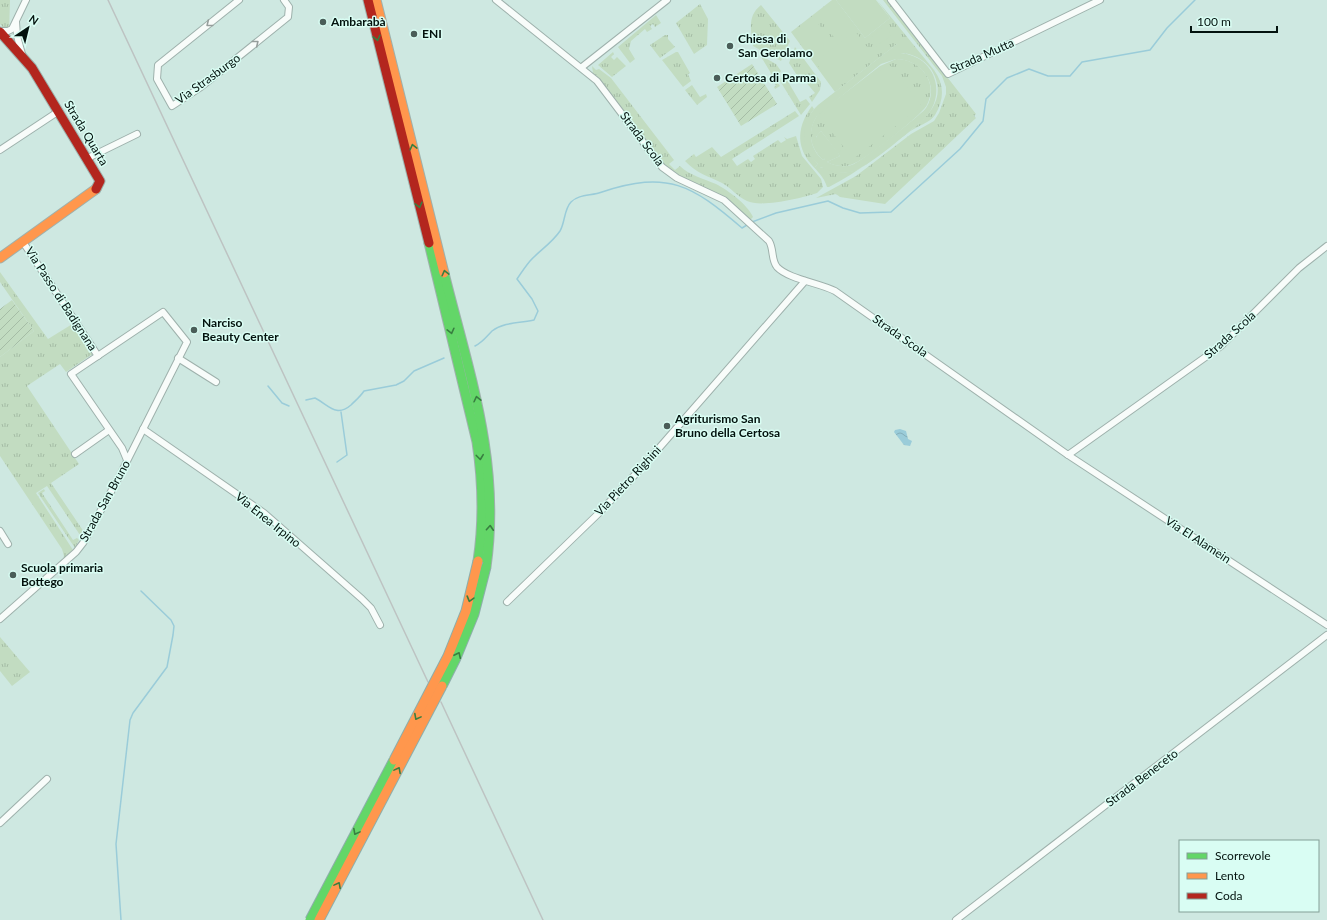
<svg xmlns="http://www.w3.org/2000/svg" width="1327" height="920" font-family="Lato,sans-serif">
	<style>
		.grass { fill: url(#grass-tufts) }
		.garden { fill: url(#garden-furrows) }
		.pitch { fill: #c2dcc1; fill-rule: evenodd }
		.water { fill: url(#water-waves) }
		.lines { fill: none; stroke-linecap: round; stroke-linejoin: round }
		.stream { stroke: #9accd9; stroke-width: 1.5 }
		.street-casing { stroke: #9eb1ac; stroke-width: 8 }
		.fast-casing { stroke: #9eb1ac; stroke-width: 11 }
		.slow-casing { stroke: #9eb1ac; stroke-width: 11 }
		.jam-casing { stroke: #9eb1ac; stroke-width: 11 }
		.street { stroke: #f8fcfa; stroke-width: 6 }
		.fast { stroke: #63d668; stroke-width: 9 }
		.slow { stroke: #ff974d; stroke-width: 9 }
		.jam { stroke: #b3261e; stroke-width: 9 }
		.rail { stroke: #bdc3c2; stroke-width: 1.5 }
		.fast-bridge-casing { stroke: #8daeab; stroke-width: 11; stroke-linecap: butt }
		.slow-bridge-casing { stroke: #8daeab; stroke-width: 11; stroke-linecap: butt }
		.fast-bridge { stroke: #63d668; stroke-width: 9 }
		.slow-bridge { stroke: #ff974d; stroke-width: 9 }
		.oneway { stroke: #969e9c }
		.oneway2 { stroke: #387e40 }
		.poi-dot { fill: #4a5d58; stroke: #d9fdf3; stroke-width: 1.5 }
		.labels { text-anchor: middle; stroke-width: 3; stroke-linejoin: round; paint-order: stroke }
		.poi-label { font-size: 12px; font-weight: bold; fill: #03120e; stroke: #d9fdf3; text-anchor: start }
		.street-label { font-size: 12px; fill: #03120e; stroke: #d9fdf3 }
	</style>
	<defs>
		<pattern id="grass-tufts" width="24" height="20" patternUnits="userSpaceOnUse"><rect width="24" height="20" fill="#c2dcc1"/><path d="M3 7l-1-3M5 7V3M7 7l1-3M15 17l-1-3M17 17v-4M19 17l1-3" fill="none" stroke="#a5bca5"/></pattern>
		<pattern id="garden-furrows" width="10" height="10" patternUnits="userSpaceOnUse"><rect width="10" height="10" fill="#c2dcc1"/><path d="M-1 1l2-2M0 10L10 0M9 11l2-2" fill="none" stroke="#a5bca5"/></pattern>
		<pattern id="water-waves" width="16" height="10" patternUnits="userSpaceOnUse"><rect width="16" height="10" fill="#9accd9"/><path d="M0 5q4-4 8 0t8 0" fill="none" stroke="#83aeb9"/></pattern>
	</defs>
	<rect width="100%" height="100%" fill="#cee8e1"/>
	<!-- grass -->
	<g class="grass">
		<polygon points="0,0 10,0 9,34 0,24"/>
		<path d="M832 0H836L865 38 890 18 877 0 934 70C945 85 944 100 935 115 930 123 917 126 909 132 883 151 859 172 829 187H827C824 177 818 172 811 164 795 145 798 125 812 106L814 109C801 126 803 150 818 164L815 167C829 166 837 176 853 171 866 167 878 155 888 147 913 128 954 106 931 69 923 58 910 52 897 53V44L835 92 791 32Z"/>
		<polygon points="883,0 887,0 976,114 974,116 976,118 885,204 840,197 836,194 816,198 856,176 911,134 934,121 939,113 946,94 946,87 942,76"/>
		<polygon points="700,4 708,19 707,45 694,54 676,23"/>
		<path d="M761 5 790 41 781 61 753 46C751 30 747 16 761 5Z"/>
		<polygon points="656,15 661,23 655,27 653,24 650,26 652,29 647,32 645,29 631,41 629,49 635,59 630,63 618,47"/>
		<polygon points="665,35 668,35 668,39 675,47 660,58 650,45"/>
		<polygon points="795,47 821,82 820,90 812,102 809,97 815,93 805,81 802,83 789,63"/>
		<polygon points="613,52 614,54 611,57 614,60 617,57 626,66 612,77 598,65"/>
		<polygon points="676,52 678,52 690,73 688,74 691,81 683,87 662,60"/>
		<polygon points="760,55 776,64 781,71 776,80 780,86 775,89 774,87 776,86 774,81 775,80"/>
		<path d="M896 59C920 59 939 82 927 105 921 116 865 160 853 164 844 168 835 166 827 162L840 156 821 131 816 137 817 152 825 159 823 160C809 147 807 130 818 114L880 66Z"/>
		<path d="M592 66 596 70 599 69 611 78 674 160 669 164 675 170 680 166C689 175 704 179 716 184 728 190 748 205 753 217L750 220 723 197 679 176 665 167 613 97 593 73Z"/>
		<polygon points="783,73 800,102 806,99 810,104 801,115 780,81"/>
		<polygon points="692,85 700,97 706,94 707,97 697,105 685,90"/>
		<path d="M795 111 799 116 732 159 737 166 748 159 751 162 755 159 753 156 778 140 781 143 786 140 784 137 787 139 796 136 802 156 821 179 823 187 817 193C802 198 761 208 747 201 738 197 731 188 722 183 708 176 696 173 685 161L694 154 696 157 712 147 721 157Z"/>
		<polygon points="0,272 48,339 74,323 94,353 66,372 60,364 27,386 79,464 51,483 84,532 80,535 47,486 36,493 73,550 62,562 64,556 62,549 0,456 0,357 34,331 0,282"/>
		<polygon points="44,489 45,491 42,493 73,540 77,538 79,540 75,548 38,493"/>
		<polygon points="0,637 30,672 12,686 0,671"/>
	</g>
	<!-- garden -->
	<g class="garden">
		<polygon points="752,64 777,104 741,126 717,87"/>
		<polygon points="12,300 34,331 0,357 0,309"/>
	</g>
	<!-- pitch -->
	<g class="pitch">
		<polygon points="836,0 876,0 890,18 865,38"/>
		<polygon points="833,3 852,27 836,40 817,15"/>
		<polygon points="814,18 832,42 812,58 793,33"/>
		<polygon points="885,26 892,35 875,47 869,39"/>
		<polygon points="855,31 874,56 834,87 815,62"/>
		<path d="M897 44 901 49 897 53C935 53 950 96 922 121 907 133 868 168 851 172 841 174 830 172 821 167L817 170 815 167 818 164C799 148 800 122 818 105ZM896 59C921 59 941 85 926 108 920 116 863 160 854 164 845 168 835 166 827 162L840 156 838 153 842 150 840 148 836 150 821 131C811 140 813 153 825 159L823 160C810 149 807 131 817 116L881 64Z"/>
		<polygon points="889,64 922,106 853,159 820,117"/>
	</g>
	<!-- water -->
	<polygon class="water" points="900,429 906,431 908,439 912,441 910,446 904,445 894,432 895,430"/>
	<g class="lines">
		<!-- stream -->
		<g class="stream">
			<polyline points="752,222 776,213 828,201 843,208 860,213 891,212 960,149 983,121 986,99 1007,78 1029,69 1048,76 1070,76 1082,62 1150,50 1167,28 1195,0"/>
			<path d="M475 346C483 342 486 337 492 331 504 322 520 323 534 320L538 311 532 299 517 279C521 273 525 267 530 261 539 251 552 243 560 231 565 223 564 209 571 202 579 194 591 196 602 192 668 170 692 185 742 228L747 225"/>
			<polyline points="268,386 282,403 289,406"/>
			<path d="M306 400 315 398C329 405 336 418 351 405 356 400 360 397 364 391L396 385 404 381 414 371 444 358"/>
			<polyline points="337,462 347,455 341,412"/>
			<polyline points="121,920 116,844 130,720 133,713 167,667 173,635 174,626 171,620 141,591"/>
		</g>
		<defs>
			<g id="street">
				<polyline points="239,0 158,65 157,79 172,106 201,87 288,17 289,7 284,0"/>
				<path d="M496 0 597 81 662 167 677 178 724 200 769 241C774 249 771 260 777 267 788 279 820 283 835 291L1068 455 1221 346 1299 268 1327 246"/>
				<polyline points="891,0 948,74 1100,0"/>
				<polyline points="16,22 17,36 22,54"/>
				<polyline points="0,31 8,31 12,29 26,0"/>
				<polyline points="582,67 667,0"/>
				<polyline points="0,150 59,111"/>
				<polyline points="88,158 137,134"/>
				<polyline points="23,242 98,356"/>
				<polyline points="178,358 216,382"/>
				<polyline points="143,429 264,513 362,599 371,608 380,625"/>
				<polyline points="75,454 109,430"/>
				<polyline points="1068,455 1327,625"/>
				<polyline points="0,531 8,544"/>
				<polyline points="507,602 599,513 646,463 805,281"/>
				<polyline points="0,619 76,552 83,543 119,477 187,342 163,312 71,374 122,448 127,460"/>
				<polyline points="0,823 47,779"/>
				<polyline points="956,920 1327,635"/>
			</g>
			<g id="fast">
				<path d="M429 243 477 442C483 482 484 521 478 561"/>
				<path d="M444 273C469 373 501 463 486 567"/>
			</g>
			<g id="slow">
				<polyline points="376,0 444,273"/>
				<polyline points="0,258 96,189"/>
			</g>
			<g id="jam">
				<polyline points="368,0 429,243"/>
				<polyline points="0,32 32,68 100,181 96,189"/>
			</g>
		</defs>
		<!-- street casing -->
		<use href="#street" class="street-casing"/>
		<!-- fast casing -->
		<use href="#fast" class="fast-casing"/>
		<!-- slow casing -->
		<use href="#slow" class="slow-casing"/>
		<!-- jam casing -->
		<use href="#jam" class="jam-casing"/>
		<!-- street -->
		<use href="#street" class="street"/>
		<!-- fast -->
		<use href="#fast" class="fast"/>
		<!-- slow -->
		<use href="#slow" class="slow"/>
		<!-- jam -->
		<use href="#jam" class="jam"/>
		<!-- rail -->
		<g class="rail">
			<polyline points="108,0 428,682"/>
			<polyline points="441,702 543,920"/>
		</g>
		<defs>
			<g id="fast-bridge">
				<polyline points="442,686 456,658 474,614 486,567"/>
				<polyline points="310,920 394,760"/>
			</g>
			<g id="slow-bridge">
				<polyline points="394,760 448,656 466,611 478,561"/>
				<polyline points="319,920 442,686"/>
			</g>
		</defs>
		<!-- fast-bridge casing -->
		<use href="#fast-bridge" class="fast-bridge-casing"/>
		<!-- slow-bridge casing -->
		<use href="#slow-bridge" class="slow-bridge-casing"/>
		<!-- fast-bridge -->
		<use href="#fast-bridge" class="fast-bridge"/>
		<!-- slow-bridge -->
		<use href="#slow-bridge" class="slow-bridge"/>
	</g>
	<!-- one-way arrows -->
	<defs><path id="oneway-chevron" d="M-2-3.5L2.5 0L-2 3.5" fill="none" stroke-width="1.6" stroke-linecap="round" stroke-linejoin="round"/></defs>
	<g class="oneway">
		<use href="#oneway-chevron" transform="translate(209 24) rotate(141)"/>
		<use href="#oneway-chevron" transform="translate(256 43) rotate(-39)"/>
	</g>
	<g class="oneway2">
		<use href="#oneway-chevron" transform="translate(377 38) rotate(76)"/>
		<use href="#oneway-chevron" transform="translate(413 147) rotate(-104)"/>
		<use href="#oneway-chevron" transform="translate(419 205) rotate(76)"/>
		<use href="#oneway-chevron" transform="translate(445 273) rotate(-104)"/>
		<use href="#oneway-chevron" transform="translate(451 331) rotate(76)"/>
		<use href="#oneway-chevron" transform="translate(477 399) rotate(-103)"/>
		<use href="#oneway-chevron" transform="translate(480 457) rotate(83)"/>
		<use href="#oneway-chevron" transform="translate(490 528) rotate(-86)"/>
		<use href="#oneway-chevron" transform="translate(470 599) rotate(106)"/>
		<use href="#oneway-chevron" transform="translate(458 655) rotate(-65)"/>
		<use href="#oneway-chevron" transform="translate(417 717) rotate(118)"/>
		<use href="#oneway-chevron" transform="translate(398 770) rotate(-62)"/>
		<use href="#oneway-chevron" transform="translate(356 832) rotate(118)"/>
		<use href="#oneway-chevron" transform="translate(338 885) rotate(-62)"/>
	</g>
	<!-- markers -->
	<g class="poi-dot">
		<circle cx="323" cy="22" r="4"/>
		<circle cx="414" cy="34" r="4"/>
		<circle cx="730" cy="46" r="4"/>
		<circle cx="717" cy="78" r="4"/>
		<circle cx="194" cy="330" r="4"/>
		<circle cx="667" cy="426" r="4"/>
		<circle cx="13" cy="575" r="4"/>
	</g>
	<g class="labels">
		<!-- poi labels -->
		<g class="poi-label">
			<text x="331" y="26">Ambarabà</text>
			<text x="422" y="38">ENI</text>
			<text x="738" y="43">Chiesa di<tspan x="738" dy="14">San Gerolamo</tspan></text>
			<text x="725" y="82">Certosa di Parma</text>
			<text x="202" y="327">Narciso<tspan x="202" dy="14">Beauty Center</tspan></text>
			<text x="675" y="423">Agriturismo San<tspan x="675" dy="14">Bruno della Certosa</tspan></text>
			<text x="21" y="572">Scuola primaria<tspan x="21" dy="14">Bottego</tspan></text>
		</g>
		<!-- street labels -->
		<g class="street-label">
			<text transform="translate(982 56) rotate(-24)" y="4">Strada Mutta</text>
			<text transform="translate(208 79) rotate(-36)" y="4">Via Strasburgo</text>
			<text transform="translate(86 133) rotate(59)" y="4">Strada Quarta</text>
			<text transform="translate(642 139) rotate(53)" y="4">Strada Scola</text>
			<text transform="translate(61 299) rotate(57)" y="4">Via Passo di Badignana</text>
			<text transform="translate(1230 335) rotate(-42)" y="4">Strada Scola</text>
			<text transform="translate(900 336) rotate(35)" y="4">Strada Scola</text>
			<text transform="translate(628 481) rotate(-47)" y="4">Via Pietro Righini</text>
			<text transform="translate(105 501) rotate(-61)" y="4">Strada San Bruno</text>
			<text transform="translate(268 520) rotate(39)" y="4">Via Enea Irpino</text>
			<text transform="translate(1198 540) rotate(33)" y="4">Via El Alamein</text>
			<text transform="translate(1142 778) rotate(-37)" y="4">Strada Beneceto</text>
		</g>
	</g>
	<!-- legend -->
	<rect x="1179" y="840" width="140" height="72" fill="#d9fdf3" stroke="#839f97"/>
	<rect x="1187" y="853" width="20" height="6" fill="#63d668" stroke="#839f97"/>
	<text x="1215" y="860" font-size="12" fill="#03120e">Scorrevole</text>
	<rect x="1187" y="873" width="20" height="6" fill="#ff974d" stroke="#839f97"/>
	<text x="1215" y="880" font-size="12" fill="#03120e">Lento</text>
	<rect x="1187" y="893" width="20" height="6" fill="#b3261e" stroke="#839f97"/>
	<text x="1215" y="900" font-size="12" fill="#03120e">Coda</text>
	<!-- north arrow -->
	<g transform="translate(28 28) rotate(35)" stroke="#d9fdf3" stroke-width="3" paint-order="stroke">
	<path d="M0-3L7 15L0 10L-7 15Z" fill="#03120e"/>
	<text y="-6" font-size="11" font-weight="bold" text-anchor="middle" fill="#03120e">N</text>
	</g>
	<!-- scale -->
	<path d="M1191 26v6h86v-6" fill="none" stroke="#03120e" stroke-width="2"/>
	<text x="1197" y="26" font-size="12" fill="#03120e" stroke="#d9fdf3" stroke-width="3" paint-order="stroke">100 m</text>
</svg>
